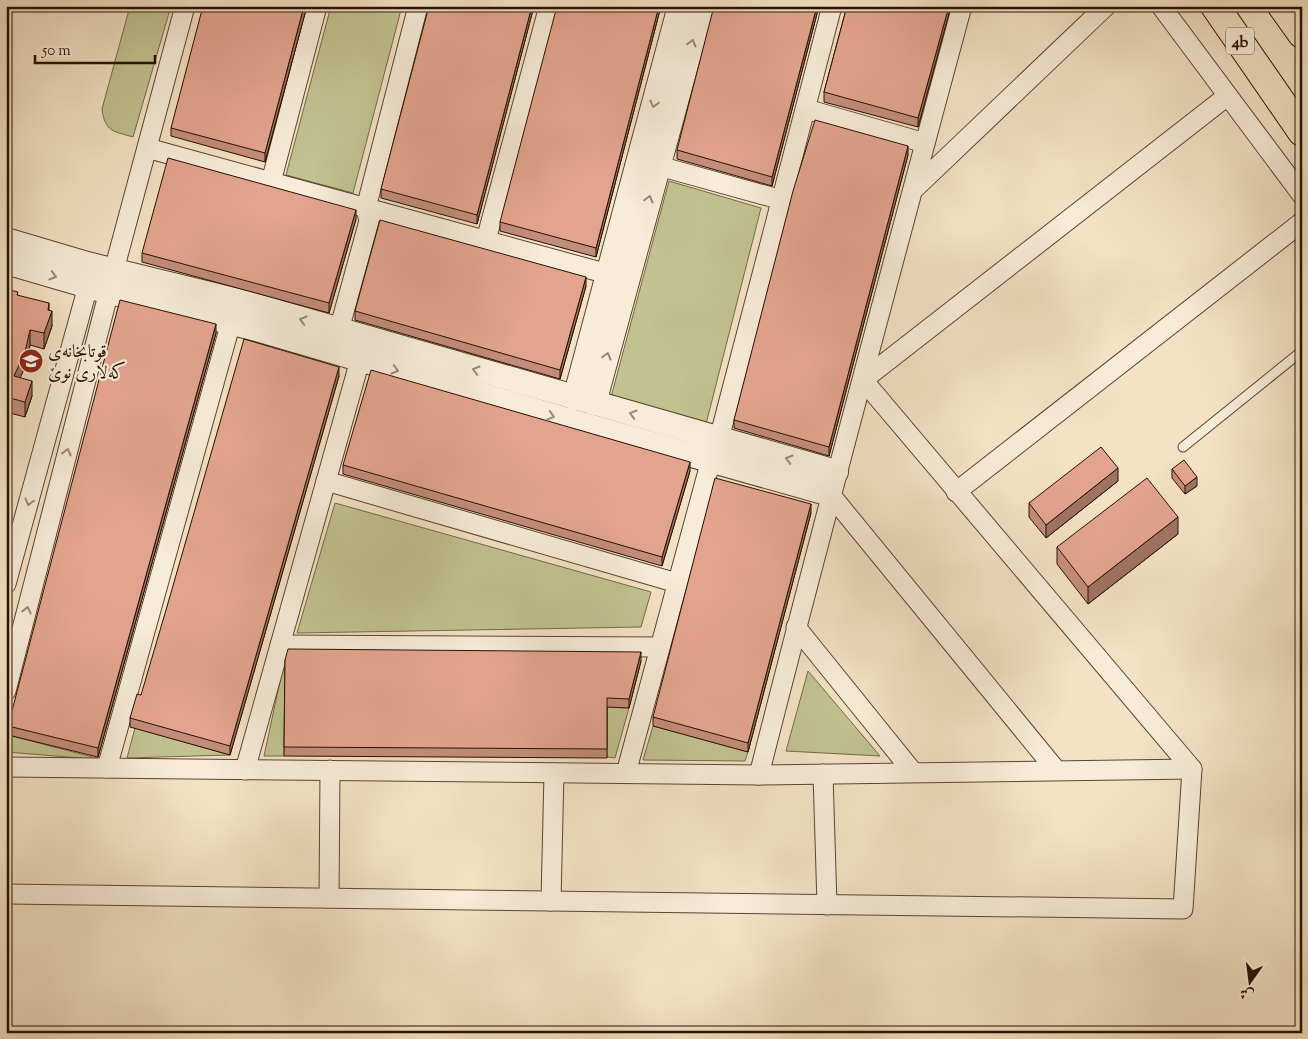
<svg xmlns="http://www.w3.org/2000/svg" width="1308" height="1039" font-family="'Sorts Mill Goudy',Amiri,serif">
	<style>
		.green { fill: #c1c290; stroke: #756948 }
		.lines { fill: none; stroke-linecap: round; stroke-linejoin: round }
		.service-casing { stroke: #5c4431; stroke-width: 11 }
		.minor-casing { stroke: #5c4431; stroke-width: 21 }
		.tertiary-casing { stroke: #5c4431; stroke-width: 26 }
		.trunk-casing { stroke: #291000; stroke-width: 30 }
		.service { stroke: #f7ecd9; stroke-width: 9 }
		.minor { stroke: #f7ecd9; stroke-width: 19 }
		.tertiary { stroke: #f7ecd9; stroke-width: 24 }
		.trunk { stroke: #f3e2c4; stroke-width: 28 }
		.wall { fill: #c38d7b; stroke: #291000 }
		.shaded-wall { fill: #9f7364; stroke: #291000 }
		.building { fill: #e3a48f; stroke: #291000 }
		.oneway { stroke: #9a8977 }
		.labels { text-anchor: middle; stroke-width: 4.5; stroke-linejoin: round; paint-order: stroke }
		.shield { fill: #f7ecd9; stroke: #675241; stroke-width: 1 }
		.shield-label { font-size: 16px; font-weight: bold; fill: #291000 }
		.poi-label { font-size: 18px; fill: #291000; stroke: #f7ecd9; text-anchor: start }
	</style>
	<rect width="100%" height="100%" fill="#f3e2c4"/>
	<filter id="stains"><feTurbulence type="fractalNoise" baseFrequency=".004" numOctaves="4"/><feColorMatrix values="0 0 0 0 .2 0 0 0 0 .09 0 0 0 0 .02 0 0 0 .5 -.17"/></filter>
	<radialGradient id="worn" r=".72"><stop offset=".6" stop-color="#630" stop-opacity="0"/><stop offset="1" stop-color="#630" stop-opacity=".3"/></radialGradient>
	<!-- green -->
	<g class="green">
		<path d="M130 6H171L133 137C113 131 105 132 102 109Z"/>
		<polygon points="331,6 402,6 353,193 286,175"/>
		<polygon points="669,181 761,208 706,424 611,397"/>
		<polygon points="335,503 651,592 641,627 297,633"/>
		<polygon points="285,658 284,756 264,756"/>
		<polygon points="808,671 880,756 786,751"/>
		<polygon points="607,707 629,708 615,758 607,757"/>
		<polygon points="653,726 748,752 745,761 643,760"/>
		<polygon points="135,728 230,755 127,758"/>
		<polygon points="8,735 104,760 6,752"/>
	</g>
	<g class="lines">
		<defs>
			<polyline id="service" points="1183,447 1302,351"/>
			<g id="minor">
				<polyline points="1161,6 1302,195"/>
				<polyline points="806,109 925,143"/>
				<polyline points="147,148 608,274"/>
				<polyline points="659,166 782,200"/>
				<polyline points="271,182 317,6"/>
				<polyline points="913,190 1106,6"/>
				<polyline points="486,240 549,6"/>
				<polyline points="114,270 185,6"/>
				<polyline points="339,330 369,221 366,208 418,6"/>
				<polyline points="719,439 832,6"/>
				<polyline points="326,481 677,583"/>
				<polyline points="956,492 1302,222"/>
				<polyline points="830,494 1056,770"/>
				<polyline points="6,584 88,286"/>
				<polyline points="796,627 913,772"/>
				<polyline points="280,645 660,647"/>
				<polyline points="6,691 109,291"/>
				<polyline points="6,767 759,775 1192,769"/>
				<polyline points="107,768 231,322"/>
				<polyline points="245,770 360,360"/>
				<polyline points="626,773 711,460"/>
				<polyline points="823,774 827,905"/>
				<path d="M759 775C824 518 893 262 962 6"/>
				<polyline points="6,894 1183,909 1192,769 863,380 1226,97"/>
				<polyline points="329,898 330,770"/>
				<polyline points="551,901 554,773"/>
			</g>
			<g id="tertiary">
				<polyline points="6,240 87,264 246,303 836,472"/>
				<polyline points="6,262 95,288 260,330 564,419 830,494"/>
				<polyline points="575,398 680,6"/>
				<polyline points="594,403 702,6"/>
			</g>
			<g id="trunk">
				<polyline points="1215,6 1302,132"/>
				<polyline points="1282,6 1302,34"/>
			</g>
		</defs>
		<!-- service casing -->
		<use href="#service" class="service-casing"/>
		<!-- minor casing -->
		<use href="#minor" class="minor-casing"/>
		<!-- tertiary casing -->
		<use href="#tertiary" class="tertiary-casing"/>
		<!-- trunk casing -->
		<use href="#trunk" class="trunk-casing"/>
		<!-- service -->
		<use href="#service" class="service"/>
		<!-- minor -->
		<use href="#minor" class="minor"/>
		<!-- tertiary -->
		<use href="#tertiary" class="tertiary"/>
		<!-- trunk -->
		<use href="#trunk" class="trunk"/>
	</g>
	<!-- wall -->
	<g class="wall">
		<polygon points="307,6 265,162 171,136 171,128"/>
		<polygon points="534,6 477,224 381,198 381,189"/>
		<polygon points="661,6 596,257 500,231 500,222"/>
		<polygon points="819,6 772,186 677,159 677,150"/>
		<polygon points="847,6 951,6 918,127 824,102 824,92"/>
		<polygon points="908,155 829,456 734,428 734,420"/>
		<polygon points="356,219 329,313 142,262 142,253"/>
		<polygon points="586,286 560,379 355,320 355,311"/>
		<polygon points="6,289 49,311 52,326 44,349 30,345 25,367 20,378 32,396 25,417 6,412"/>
		<polygon points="216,333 98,757 8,735 8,726"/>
		<polygon points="339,376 230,755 130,727 130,718 141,695"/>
		<polygon points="343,465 690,471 662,566 343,474"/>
		<polygon points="1172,469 1197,486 1185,494 1172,478"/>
		<polygon points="1118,481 1046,538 1029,517 1029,503"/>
		<polygon points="811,513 748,752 653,726 653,717"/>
		<polygon points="1178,534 1088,604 1057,564 1057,547"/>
		<polygon points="285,660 641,661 629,708 607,707 607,758 284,756"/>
	</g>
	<!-- shaded-wall -->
	<g class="shaded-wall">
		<polygon points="304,6 307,6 265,162 265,153"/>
		<polygon points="532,6 534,6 477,224 477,215"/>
		<polygon points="659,6 661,6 596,257 596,248"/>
		<polygon points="817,6 819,6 772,186 772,177"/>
		<polygon points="949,6 951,6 918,127 918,118"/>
		<polygon points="908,146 908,155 829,456 829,447"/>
		<polygon points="356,210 356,219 329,313 329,303"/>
		<polygon points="586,277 586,286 560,379 560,370"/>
		<polygon points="49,303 49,319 52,311 52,326 44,349 44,333"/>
		<polygon points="216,324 216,333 98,757 98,748"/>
		<polygon points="30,330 30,345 25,367 14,392 14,376"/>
		<polygon points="339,367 339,376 230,755 230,746"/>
		<polygon points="32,381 32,396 25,417 25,402"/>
		<polygon points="690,462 690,471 662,566 662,557"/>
		<polygon points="1118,468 1118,481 1046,538 1046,525"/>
		<polygon points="1197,477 1197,486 1185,494 1185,486"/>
		<polygon points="811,504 811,513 748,752 748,743"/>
		<polygon points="1178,517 1178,534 1088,604 1088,587"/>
		<polygon points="641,652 641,661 629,708 629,699"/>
	</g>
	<!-- building -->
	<g class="building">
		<polygon points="203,6 304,6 265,153 171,128"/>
		<polygon points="429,6 532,6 477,215 381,189"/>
		<polygon points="557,6 659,6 596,248 500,222"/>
		<polygon points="714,6 817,6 772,177 677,150"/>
		<polygon points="847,6 949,6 918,118 824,92"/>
		<polygon points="815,120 908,146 829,447 734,420 793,191"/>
		<polygon points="168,158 356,210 329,303 142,253"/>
		<polygon points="380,220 586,277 560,370 355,311"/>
		<polygon points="6,289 18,292 17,295 49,303 48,310 52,311 44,333 30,330 25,352 14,376 32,381 25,402 6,397"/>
		<polygon points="120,300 216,324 98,748 8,726"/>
		<polygon points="244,339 339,367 230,746 130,718 137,694 141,695 166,610"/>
		<polygon points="371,370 690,462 662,557 343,465"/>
		<polygon points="1101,447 1118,468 1046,525 1029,503"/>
		<polygon points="1184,460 1197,477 1185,486 1172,469"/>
		<polygon points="715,478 811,504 748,743 653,717"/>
		<polygon points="1147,478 1178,517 1088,587 1057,547"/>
		<polygon points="288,649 641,652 629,699 607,698 607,749 284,747 285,660"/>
	</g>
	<!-- one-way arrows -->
	<defs><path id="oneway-chevron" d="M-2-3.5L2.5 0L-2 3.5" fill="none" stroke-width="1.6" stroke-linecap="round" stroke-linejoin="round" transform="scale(1.25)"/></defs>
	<g class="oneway">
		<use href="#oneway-chevron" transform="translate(692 43) rotate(-75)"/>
		<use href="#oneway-chevron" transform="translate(654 104) rotate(105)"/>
		<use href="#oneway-chevron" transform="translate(649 199) rotate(-75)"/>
		<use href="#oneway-chevron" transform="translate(53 276) rotate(16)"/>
		<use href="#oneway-chevron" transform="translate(303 320) rotate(-164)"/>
		<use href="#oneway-chevron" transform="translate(607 356) rotate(-75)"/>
		<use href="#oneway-chevron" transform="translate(395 370) rotate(16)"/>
		<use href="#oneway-chevron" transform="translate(476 370) rotate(-164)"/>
		<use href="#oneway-chevron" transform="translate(633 414) rotate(-164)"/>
		<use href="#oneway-chevron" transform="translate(551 416) rotate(16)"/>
		<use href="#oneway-chevron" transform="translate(67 452) rotate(-76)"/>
		<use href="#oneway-chevron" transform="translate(789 459) rotate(-164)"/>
		<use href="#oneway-chevron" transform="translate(29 502) rotate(105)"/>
		<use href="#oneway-chevron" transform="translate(27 610) rotate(-76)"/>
	</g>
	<!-- icons -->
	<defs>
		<symbol id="school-disc" viewBox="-11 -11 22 22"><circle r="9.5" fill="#8f2418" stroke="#f7ecd9"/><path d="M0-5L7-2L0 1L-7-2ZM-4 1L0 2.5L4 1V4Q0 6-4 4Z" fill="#fff"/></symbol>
	</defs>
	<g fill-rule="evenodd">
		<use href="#school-disc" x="17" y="347" width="28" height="28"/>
	</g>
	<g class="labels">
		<!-- shield labels -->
		<rect class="shield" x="1226" y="27.5" width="28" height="27" rx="4"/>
		<g class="shield-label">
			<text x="1240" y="47">4b</text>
		</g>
		<!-- poi labels -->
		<g class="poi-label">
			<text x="48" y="357">قوتابخانەی<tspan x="48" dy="21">کەلاری نوێ</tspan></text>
		</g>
	</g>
	<!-- margin -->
	<rect width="1308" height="1039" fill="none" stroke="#f3e2c4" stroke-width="25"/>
	<rect x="8" y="8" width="1293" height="1024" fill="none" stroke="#291000" stroke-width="2.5"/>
	<rect x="12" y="12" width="1283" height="1014" fill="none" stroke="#291000"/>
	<!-- north arrow -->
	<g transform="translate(1250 982) rotate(194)" stroke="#f7ecd9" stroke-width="4" paint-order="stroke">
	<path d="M0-4L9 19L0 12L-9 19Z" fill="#291000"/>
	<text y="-8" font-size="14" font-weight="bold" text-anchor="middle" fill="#291000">ش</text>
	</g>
	<!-- scale -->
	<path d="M35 55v8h120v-8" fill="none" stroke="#291000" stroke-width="2.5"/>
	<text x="42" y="55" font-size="15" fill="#291000" stroke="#f7ecd9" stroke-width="4" paint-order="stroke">50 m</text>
	<rect width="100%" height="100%" filter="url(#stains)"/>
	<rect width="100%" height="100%" fill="url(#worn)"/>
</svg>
